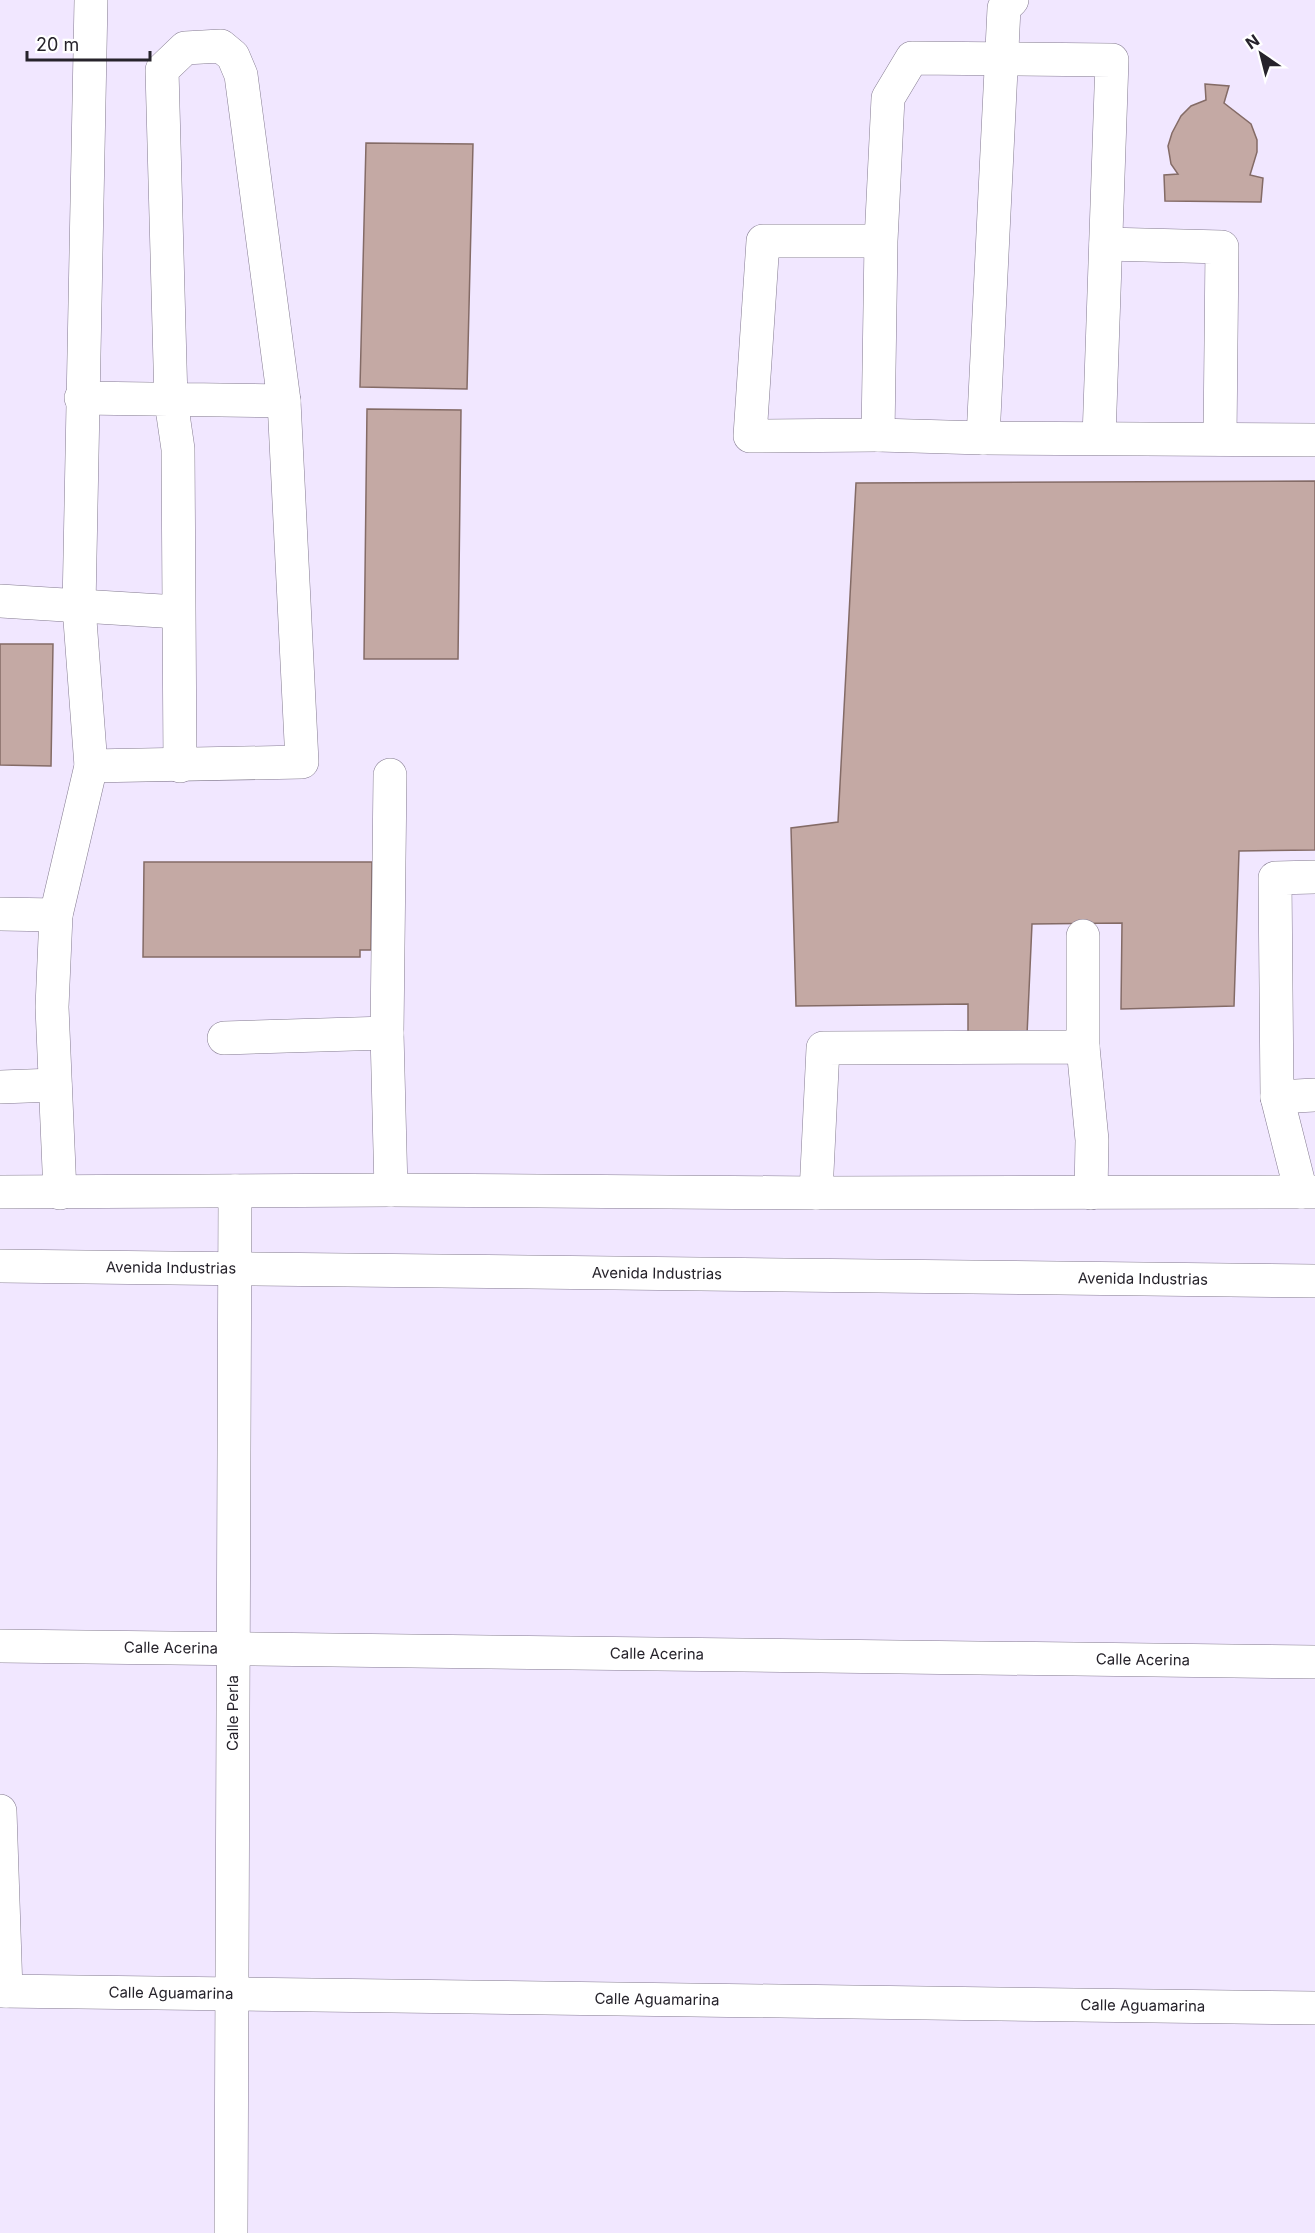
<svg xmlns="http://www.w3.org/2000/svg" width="1315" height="2233" font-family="Inter,sans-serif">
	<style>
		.building { fill: #c4a9a4; stroke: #846b66; stroke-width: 1.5 }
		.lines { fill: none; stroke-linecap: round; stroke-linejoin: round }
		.minor-casing { stroke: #847b90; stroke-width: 34 }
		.major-casing { stroke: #847b90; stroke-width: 34 }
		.minor { stroke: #fff; stroke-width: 33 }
		.major { stroke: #fff; stroke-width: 33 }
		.labels { text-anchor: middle; stroke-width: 4.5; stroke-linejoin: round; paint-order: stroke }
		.street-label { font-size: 15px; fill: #26232b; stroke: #fff }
	</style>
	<rect width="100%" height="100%" fill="#f1e7ff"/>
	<!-- building -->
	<g class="building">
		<polygon points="1205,84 1229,86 1224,103 1251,124 1257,140 1257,152 1250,175 1263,178 1261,202 1165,201 1164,175 1178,174 1171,164 1168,146 1172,133 1181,116 1191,106 1206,100"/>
		<polygon points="366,143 473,144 467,389 360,387"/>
		<polygon points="367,409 461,410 458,659 364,659"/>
		<polygon points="1315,481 1315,850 1239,851 1234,1006 1121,1009 1122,923 1032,924 1027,1035 968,1035 968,1004 796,1006 791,828 838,822 856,483"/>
		<polygon points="0,644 53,644 51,766 0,765"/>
		<polygon points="144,862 372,862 371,950 360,950 360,957 143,957"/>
	</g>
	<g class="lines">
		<defs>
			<g id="minor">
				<polyline points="1012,0 1004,8 983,438 1315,440"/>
				<polyline points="881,241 763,241 750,436 878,435 881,241 888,98 912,58 1112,60 1099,438"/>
				<polyline points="1106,244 1222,247 1220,439"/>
				<polyline points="81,398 284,401 241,75 233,56 221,46 185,48 162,70 171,401 178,449 180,766"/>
				<polyline points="878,435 983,438"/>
				<polyline points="0,601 178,612"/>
				<polyline points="91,766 302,762 284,401"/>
				<polyline points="390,775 387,1033 391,1190"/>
				<polyline points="0,914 56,915"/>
				<polyline points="1083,936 1083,1047"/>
				<polyline points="224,1038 387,1033"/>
				<polyline points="0,1087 55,1085"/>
				<polyline points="1277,1097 1275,878 1315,877"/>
				<polyline points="1301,1192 1277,1097 1315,1095"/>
				<polyline points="60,1193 52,1007 56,915 91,766 79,607 91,0"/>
				<polyline points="816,1193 823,1048 1083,1047 1092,1140 1091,1193"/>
				<path id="s1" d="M0 1646 1315 1662"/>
				<polyline points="0,1811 6,1991"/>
				<path id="s2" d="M0 1991 1315 2008"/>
				<path id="s3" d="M231 2233 235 1191"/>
			</g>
			<g id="major">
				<polyline points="0,1192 391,1190 816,1193 1315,1192"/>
				<path id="s4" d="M0 1266 1315 1281"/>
			</g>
		</defs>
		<!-- minor casing -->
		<use href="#minor" class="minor-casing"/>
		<!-- major casing -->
		<use href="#major" class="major-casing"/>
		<!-- minor -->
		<use href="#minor" class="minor"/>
		<!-- major -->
		<use href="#major" class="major"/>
	</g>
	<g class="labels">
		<!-- street labels -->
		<g class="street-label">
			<text dy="5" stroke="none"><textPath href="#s4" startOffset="171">Avenida Industrias</textPath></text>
			<text dy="5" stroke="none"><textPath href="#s4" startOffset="657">Avenida Industrias</textPath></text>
			<text dy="5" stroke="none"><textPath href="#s4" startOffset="1143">Avenida Industrias</textPath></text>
			<text dy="5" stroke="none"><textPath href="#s1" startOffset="171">Calle Acerina</textPath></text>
			<text dy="5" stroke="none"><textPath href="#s1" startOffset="657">Calle Acerina</textPath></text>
			<text dy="5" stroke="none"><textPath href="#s1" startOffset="1143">Calle Acerina</textPath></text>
			<text dy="5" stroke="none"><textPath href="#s3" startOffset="520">Calle Perla</textPath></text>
			<text dy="5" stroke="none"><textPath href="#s2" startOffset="171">Calle Aguamarina</textPath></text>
			<text dy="5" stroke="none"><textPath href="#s2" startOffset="657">Calle Aguamarina</textPath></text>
			<text dy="5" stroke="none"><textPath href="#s2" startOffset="1143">Calle Aguamarina</textPath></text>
		</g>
	</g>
	<!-- north arrow -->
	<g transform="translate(1261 54) rotate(325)" stroke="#ffffff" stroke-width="4.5" paint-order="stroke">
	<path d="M0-4.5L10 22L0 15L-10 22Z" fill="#26232b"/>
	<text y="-9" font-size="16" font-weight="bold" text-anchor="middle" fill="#26232b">N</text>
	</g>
	<!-- scale -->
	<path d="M27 51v9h123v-9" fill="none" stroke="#26232b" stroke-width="3"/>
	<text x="36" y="51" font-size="18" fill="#26232b" stroke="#ffffff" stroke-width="4.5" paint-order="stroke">20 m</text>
</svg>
